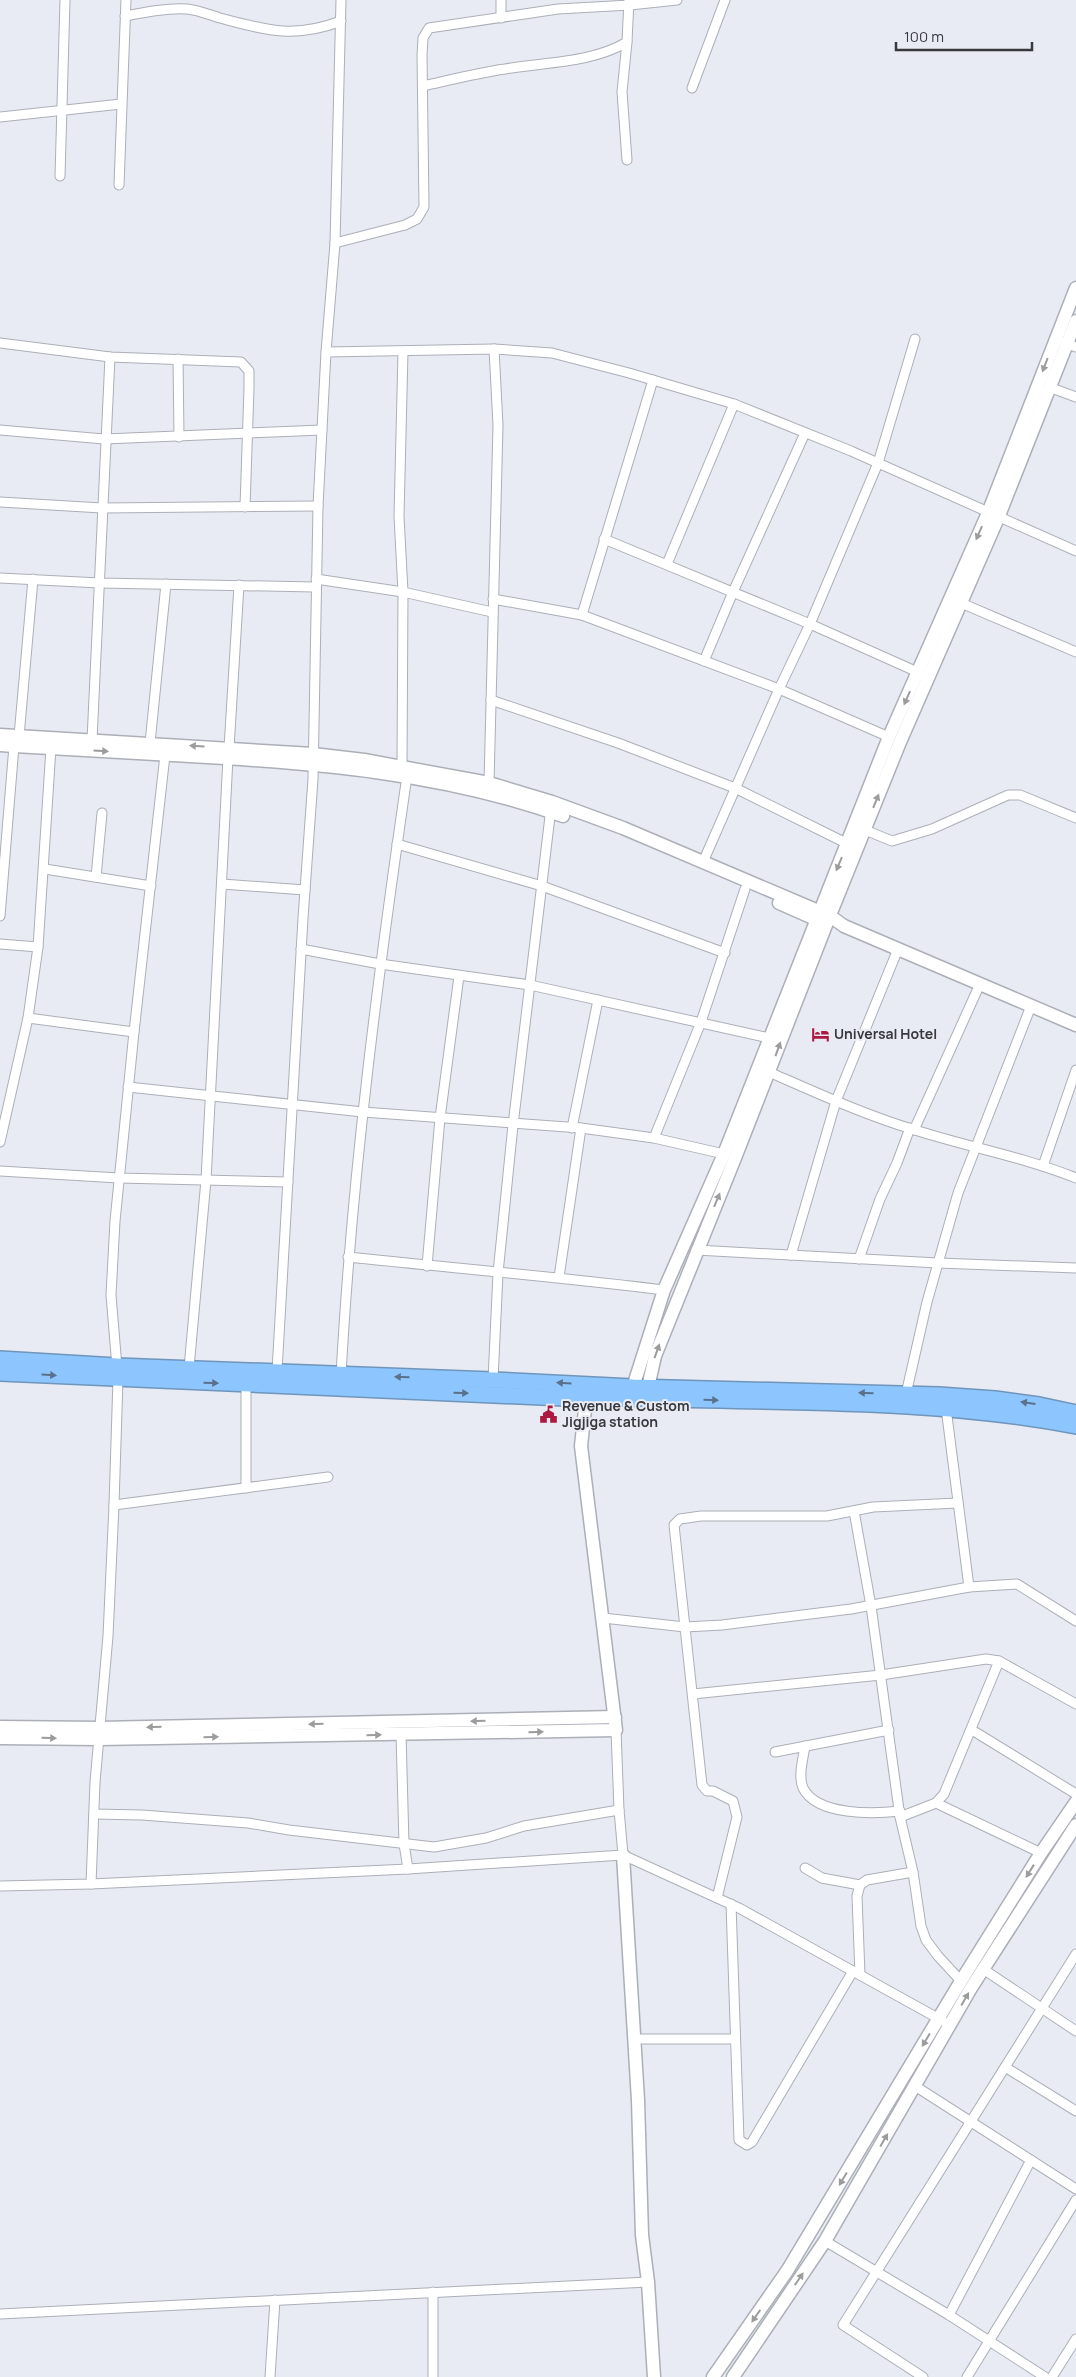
<svg xmlns="http://www.w3.org/2000/svg" width="1076" height="2377" font-family="Manrope,sans-serif">
	<style>
		.lines { fill: none; stroke-linecap: round; stroke-linejoin: round }
		.street-casing { stroke: #acafb7; stroke-width: 11 }
		.secondary-casing { stroke: #acafb7; stroke-width: 15 }
		.highway-casing { stroke: #6f95bb; stroke-width: 18 }
		.street { stroke: #fff; stroke-width: 9 }
		.secondary { stroke: #fff; stroke-width: 12 }
		.highway { stroke: #8dc6ff; stroke-width: 15 }
		.oneway { fill: #9c9c9e }
		.oneway2 { fill: #5a718b }
		.labels { text-anchor: middle; stroke-width: 4; stroke-linejoin: round; paint-order: stroke }
		.poi-label { font-size: 14px; font-weight: bold; fill: #38393d; stroke: #e8ebf4; text-anchor: start }
	</style>
	<rect width="100%" height="100%" fill="#e8ebf4"/>
	<g class="lines">
		<defs>
			<g id="street">
				<polyline points="501,0 501,18"/>
				<path d="M125 16C146 12 166 8 187 9 198 10 210 15 220 18 266 30 294 39 341 21"/>
				<path d="M423 86C450 80 477 73 505 69 545 62 592 63 627 42L629 0"/>
				<polyline points="692,88 725,0"/>
				<polyline points="0,117 121,104"/>
				<polyline points="627,160 622,92 627,42"/>
				<polyline points="60,176 65,0"/>
				<polyline points="119,185 126,0"/>
				<polyline points="335,243 405,225 417,219 424,207 422,55 423,38 429,28 558,9 630,5 677,0"/>
				<polyline points="1062,342 1076,347"/>
				<polyline points="0,343 110,357 241,362 249,371 249,388 245,507"/>
				<polyline points="326,352 494,349 552,353 629,373 734,404 851,451 1076,551"/>
				<polyline points="178,359 179,437"/>
				<polyline points="1049,387 1076,397"/>
				<polyline points="0,430 104,439 322,430"/>
				<polyline points="0,502 102,508 318,506"/>
				<polyline points="604,539 810,624 922,674"/>
				<polyline points="667,564 734,404"/>
				<polyline points="0,578 100,583 315,587"/>
				<polyline points="316,579 403,592 492,612"/>
				<polyline points="493,599 582,615 779,689 889,737"/>
				<polyline points="961,603 1076,652"/>
				<polyline points="582,615 653,380"/>
				<polyline points="704,661 733,592 805,433"/>
				<polyline points="491,700 618,743 735,788 848,844"/>
				<polyline points="19,736 33,579"/>
				<polyline points="92,740 110,357"/>
				<polyline points="150,743 166,584"/>
				<polyline points="229,748 239,585"/>
				<polyline points="402,766 403,592 399,516 403,352"/>
				<polyline points="489,783 498,425 494,349"/>
				<polyline points="865,830 892,841 932,829 1008,795 1020,795 1076,818"/>
				<polyline points="397,844 542,886 725,953"/>
				<polyline points="703,862 779,689 810,624 878,463 915,339"/>
				<polyline points="45,869 151,886"/>
				<polyline points="96,877 102,813"/>
				<polyline points="222,884 305,890"/>
				<polyline points="0,916 14,746"/>
				<polyline points="0,944 38,947"/>
				<polyline points="301,949 380,964 530,985 769,1038"/>
				<polyline points="28,1018 134,1032"/>
				<path d="M769 1072C817 1093 865 1115 915 1130 968 1147 1024 1157 1076 1178"/>
				<polyline points="128,1087 363,1112 581,1128 654,1138 724,1154"/>
				<polyline points="572,1128 598,1000"/>
				<polyline points="914,1130 980,984"/>
				<polyline points="654,1138 701,1022 745,889"/>
				<polyline points="0,1142 28,1018 38,947 51,748"/>
				<polyline points="1043,1166 1076,1070"/>
				<polyline points="0,1171 119,1178 288,1182"/>
				<polyline points="696,1250 938,1263 1076,1268"/>
				<polyline points="791,1255 836,1101 898,949"/>
				<path d="M348 1257C453 1268 559 1277 664 1290"/>
				<polyline points="859,1259 880,1199 897,1163 910,1128"/>
				<polyline points="427,1266 440,1118 459,976"/>
				<polyline points="559,1277 581,1128"/>
				<polyline points="189,1368 206,1180 228,758"/>
				<polyline points="277,1371 303,918 313,779 318,506 326,352 335,243 341,0"/>
				<path d="M341 1375C352 1174 378 975 407 776"/>
				<polyline points="493,1380 498,1273 513,1125 551,808"/>
				<polyline points="246,1385 246,1488"/>
				<polyline points="906,1394 927,1302 958,1193 1031,1006"/>
				<polyline points="946,1408 969,1587"/>
				<polyline points="114,1505 328,1477"/>
				<polyline points="854,1511 871,1606 900,1817 913,1872 921,1926 926,1940 938,1956 961,1981"/>
				<polyline points="603,1618 685,1627 722,1625 851,1609 969,1587 1017,1584 1076,1621"/>
				<polyline points="693,1694 881,1675 986,1659 999,1661 1076,1704"/>
				<polyline points="972,1730 1076,1794"/>
				<polyline points="401,1734 404,1844 408,1869"/>
				<path d="M805 1746C803 1759 798 1776 803 1788 817 1816 874 1814 900 1811"/>
				<polyline points="775,1752 889,1730"/>
				<polyline points="936,1803 1041,1853"/>
				<polyline points="619,1810 623,1855"/>
				<polyline points="94,1814 142,1815 248,1823 289,1830 434,1847 486,1838 524,1826 619,1810 616,1730"/>
				<polyline points="900,1817 936,1803 944,1794 999,1661"/>
				<polyline points="805,1868 822,1878 860,1885"/>
				<polyline points="91,1884 95,1782 108,1636 114,1505 118,1379 111,1295 115,1221 134,1032 165,755"/>
				<polyline points="0,1886 91,1884 408,1869 623,1855 739,1908 943,2021"/>
				<polyline points="717,1898 737,1817 733,1801 713,1791 707,1791 702,1785 674,1525 680,1519 701,1516 827,1516 873,1507 958,1503"/>
				<polyline points="731,1904 739,2140 747,2145 752,2142 853,1971"/>
				<polyline points="983,1969 1076,2031"/>
				<polyline points="860,1975 857,1896 860,1885 867,1880 913,1872"/>
				<polyline points="634,2039 735,2039"/>
				<polyline points="1005,2067 1076,2111"/>
				<polyline points="915,2086 1076,2189"/>
				<polyline points="825,2241 949,2315 1045,2377"/>
				<polyline points="433,2292 433,2377"/>
				<polyline points="0,2314 648,2282"/>
				<polyline points="949,2315 1031,2160"/>
				<polyline points="270,2377 275,2300"/>
				<polyline points="923,2377 843,2325 1076,1954"/>
				<polyline points="967,2377 1076,2200"/>
				<polyline points="1052,2377 1076,2339"/>
			</g>
			<g id="secondary">
				<polyline points="0,735 313,754 364,760 489,783 552,802 623,828 830,916 844,926 1076,1025"/>
				<path d="M0 745C63 749 126 752 190 756 316 763 443 773 563 816"/>
				<polyline points="779,903 822,922"/>
				<polyline points="633,1396 633,1387 664,1290 724,1154 889,737 988,513 1076,288"/>
				<polyline points="646,1396 655,1356 735,1158 828,920 900,742 998,518 1076,321"/>
				<polyline points="0,1727 99,1728 615,1717"/>
				<polyline points="0,1738 99,1739 616,1730 581,1446 587,1391"/>
				<polyline points="623,1855 638,2100 642,2235 648,2282 654,2377"/>
				<polyline points="713,2377 787,2271 961,1981 1041,1853 1076,1802"/>
				<polyline points="733,2377 825,2241 971,1988 1076,1825"/>
			</g>
			<g id="highway">
				<polyline points="0,1359 117,1366 493,1380 633,1387 939,1395 995,1399 1039,1405 1076,1413"/>
				<path d="M0 1373 586 1399 633 1398C780 1403 932 1398 1076 1426"/>
			</g>
		</defs>
		<!-- street casing -->
		<use href="#street" class="street-casing"/>
		<!-- secondary casing -->
		<use href="#secondary" class="secondary-casing"/>
		<!-- highway casing -->
		<use href="#highway" class="highway-casing"/>
		<!-- street -->
		<use href="#street" class="street"/>
		<!-- secondary -->
		<use href="#secondary" class="secondary"/>
		<!-- highway -->
		<use href="#highway" class="highway"/>
	</g>
	<!-- one-way arrows -->
	<defs><path id="oneway-solid" d="M-6-.8H1V-3.2L6.5 0L1 3.2V.8H-6Z" transform="scale(1.25)"/></defs>
	<g class="oneway">
		<use href="#oneway-solid" transform="translate(1045 365) rotate(111)"/>
		<use href="#oneway-solid" transform="translate(979 533) rotate(114)"/>
		<use href="#oneway-solid" transform="translate(907 698) rotate(114)"/>
		<use href="#oneway-solid" transform="translate(197 746) rotate(-177)"/>
		<use href="#oneway-solid" transform="translate(101 751) rotate(3)"/>
		<use href="#oneway-solid" transform="translate(876 801) rotate(-68)"/>
		<use href="#oneway-solid" transform="translate(839 864) rotate(113)"/>
		<use href="#oneway-solid" transform="translate(778 1049) rotate(-70)"/>
		<use href="#oneway-solid" transform="translate(717 1200) rotate(-67)"/>
		<use href="#oneway-solid" transform="translate(657 1351) rotate(-70)"/>
		<use href="#oneway-solid" transform="translate(478 1721) rotate(179)"/>
		<use href="#oneway-solid" transform="translate(316 1724) rotate(179)"/>
		<use href="#oneway-solid" transform="translate(154 1727) rotate(179)"/>
		<use href="#oneway-solid" transform="translate(536 1732) rotate(-1)"/>
		<use href="#oneway-solid" transform="translate(374 1735) rotate(-1)"/>
		<use href="#oneway-solid" transform="translate(211 1737) rotate(-1)"/>
		<use href="#oneway-solid" transform="translate(49 1738) rotate(1)"/>
		<use href="#oneway-solid" transform="translate(1030 1871) rotate(122)"/>
		<use href="#oneway-solid" transform="translate(965 1999) rotate(-60)"/>
		<use href="#oneway-solid" transform="translate(926 2040) rotate(121)"/>
		<use href="#oneway-solid" transform="translate(884 2140) rotate(-60)"/>
		<use href="#oneway-solid" transform="translate(843 2179) rotate(121)"/>
		<use href="#oneway-solid" transform="translate(799 2279) rotate(-56)"/>
		<use href="#oneway-solid" transform="translate(756 2316) rotate(125)"/>
	</g>
	<g class="oneway2">
		<use href="#oneway-solid" transform="translate(49 1375) rotate(3)"/>
		<use href="#oneway-solid" transform="translate(402 1377) rotate(-178)"/>
		<use href="#oneway-solid" transform="translate(211 1383) rotate(2)"/>
		<use href="#oneway-solid" transform="translate(564 1383) rotate(-177)"/>
		<use href="#oneway-solid" transform="translate(461 1393) rotate(2)"/>
		<use href="#oneway-solid" transform="translate(866 1393) rotate(-179)"/>
		<use href="#oneway-solid" transform="translate(711 1400) rotate(2)"/>
		<use href="#oneway-solid" transform="translate(1028 1403) rotate(-172)"/>
	</g>
	<!-- icons -->
	<defs>
		<symbol id="hotel-bare" viewBox="-9 -9 18 18"><path d="M-6-4.5h1.5V1H6V5H4.5V3h-9V5H-6ZM-4 0a1.8 1.8 0 1 1 3.6 0ZM.5 0V-2.5h3Q6-2.5 6 0Z" fill="#ad1841" stroke="#e8ebf4" stroke-width="2.5" paint-order="stroke"/></symbol>
		<symbol id="civic-bare" viewBox="-9 -9 18 18"><path d="M-.6-6.5H3V-4.5H.6V-3L4-1V1h2V6H-6V1h2V-1L-.6-3ZM-1.2 2.5V6h2.4V2.5Z" fill="#ad1841" stroke="#e8ebf4" stroke-width="2.5" paint-order="stroke"/></symbol>
	</defs>
	<g fill-rule="evenodd">
		<use href="#hotel-bare" x="808" y="1022" width="25" height="25"/>
		<use href="#civic-bare" x="536" y="1402" width="25" height="25"/>
	</g>
	<g class="labels">
		<!-- poi labels -->
		<g class="poi-label">
			<text x="834" y="1039">Universal Hotel</text>
			<text x="562" y="1411">Revenue &amp; Custom<tspan x="562" dy="16">Jigjiga station</tspan></text>
		</g>
	</g>
	<!-- scale -->
	<path d="M896 42v8h136v-8" fill="none" stroke="#38393d" stroke-width="2.5"/>
	<text x="904" y="42" font-size="15" fill="#38393d" stroke="#e8ebf4" stroke-width="4" paint-order="stroke">100 m</text>
</svg>
